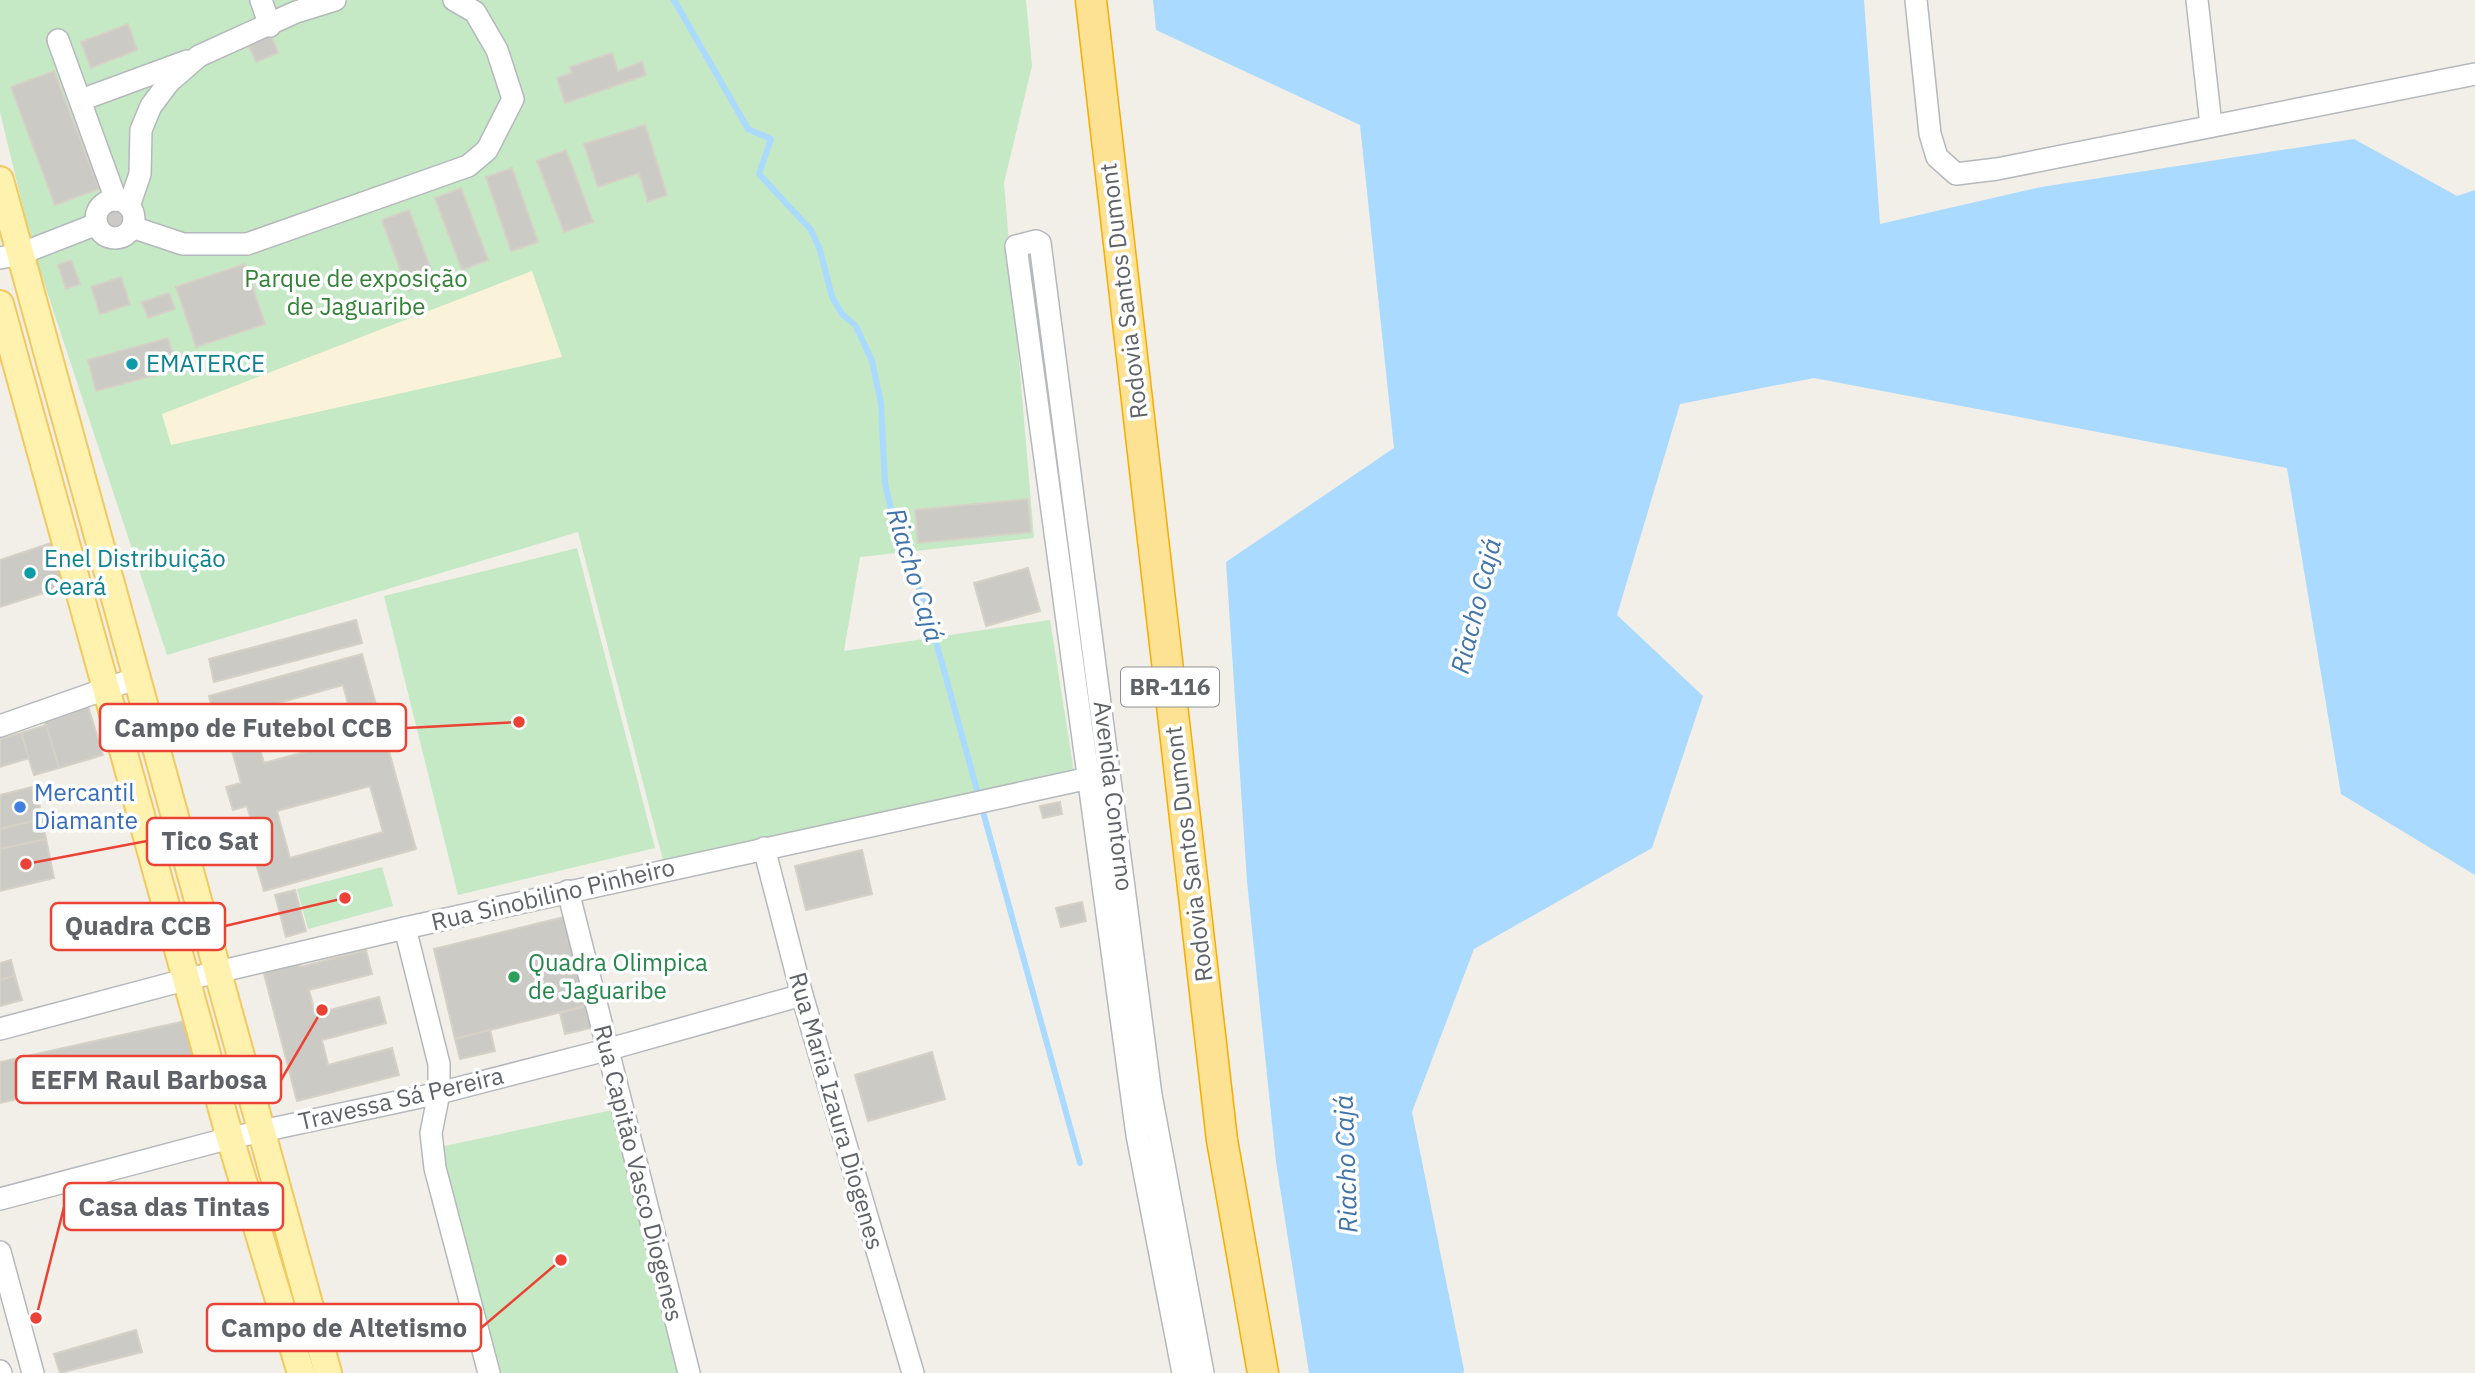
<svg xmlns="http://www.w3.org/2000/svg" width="2475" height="1373" font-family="'IBM Plex Sans',sans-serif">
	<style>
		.green { fill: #c5e8c5 }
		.sand { fill: #fbf3d9 }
		.water { fill: #aadaff }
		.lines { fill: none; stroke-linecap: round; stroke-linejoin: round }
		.stream { stroke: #aadaff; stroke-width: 6 }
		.building { fill: #cccac5; stroke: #d6d1c6; stroke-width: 2; fill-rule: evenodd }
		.minor-casing { stroke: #b5b8bc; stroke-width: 24 }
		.major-casing { stroke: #f2c960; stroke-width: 30 }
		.highway-casing { stroke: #f9ab00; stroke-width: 33 }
		.minor { stroke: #fff; stroke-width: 21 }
		.major { stroke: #fff2af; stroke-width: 26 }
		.highway { stroke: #fde293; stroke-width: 30 }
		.culture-dot { fill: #0f9aa8; stroke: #fff; stroke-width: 2.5 }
		.shop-dot { fill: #3f7fe0; stroke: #fff; stroke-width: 2.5 }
		.leisure-dot { fill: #2e9e5b; stroke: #fff; stroke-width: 2.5 }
		.labels { text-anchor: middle; stroke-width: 7; stroke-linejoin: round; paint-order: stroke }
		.shield { fill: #fff; stroke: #8f9295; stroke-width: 2 }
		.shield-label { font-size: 23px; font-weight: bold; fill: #5f6368 }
		.park-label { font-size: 24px; fill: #348238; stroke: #fff }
		.street-label { font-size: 24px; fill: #5f6368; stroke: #fff }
		.culture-label { font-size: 24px; fill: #0d838f; stroke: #fff; text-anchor: start }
		.shop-label { font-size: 24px; fill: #366cbe; stroke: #fff; text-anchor: start }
		.leisure-label { font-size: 24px; fill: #27864d; stroke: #fff; text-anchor: start }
		.water-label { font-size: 26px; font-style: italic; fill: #4174aa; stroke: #fff }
		.leader { fill: none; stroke: #ea4335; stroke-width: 2.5 }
		.callout-dot { fill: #ea4335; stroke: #fff; stroke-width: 2.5 }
		.callout { fill: #fff; stroke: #ea4335; stroke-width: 2.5 }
		.callout-label { font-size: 26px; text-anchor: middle; font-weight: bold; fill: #5f6368 }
	</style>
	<rect width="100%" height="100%" fill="#f1efe8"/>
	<!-- green -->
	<g class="green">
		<polygon points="0,0 1026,0 1032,66 1004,183 1034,538 860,557 844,651 1050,620 1074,772 663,860 578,532 167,655 33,249 0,112"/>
		<polygon points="577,548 655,848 458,895 384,596"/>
		<polygon points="382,867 393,906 308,929 297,889"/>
		<polygon points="612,1110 682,1373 498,1373 440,1147"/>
	</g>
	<!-- sand -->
	<polygon class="sand" points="532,271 562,357 171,445 162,414"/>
	<!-- water -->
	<polygon class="water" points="1153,0 1864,0 1880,224 2041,187 2354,139 2457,196 2475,190 2475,875 2341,794 2287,468 1814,378 1680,404 1617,615 1703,696 1652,848 1474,949 1412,1112 1464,1370 1463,1373 1309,1373 1276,1162 1247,881 1226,562 1394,448 1360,125 1156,30"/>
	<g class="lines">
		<!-- stream -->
		<polyline class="stream" points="674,0 748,129 771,139 759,174 811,230 820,250 832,297 842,314 856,326 872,361 881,403 885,483 894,523 927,609 1080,1163"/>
	</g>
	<!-- building -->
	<g class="building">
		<polygon points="128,24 137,50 91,68 81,42"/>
		<polygon points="270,32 278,53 256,62 247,42"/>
		<polygon points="612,53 618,71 642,62 646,75 565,103 557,78 572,73 570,67"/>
		<polygon points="54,71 99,189 55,205 11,87"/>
		<polygon points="645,125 667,195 648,202 639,173 598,187 584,144"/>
		<polygon points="566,150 593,222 564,232 537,161"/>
		<polygon points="512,168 538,242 511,251 486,177"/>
		<polygon points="461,188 488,260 462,270 435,198"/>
		<circle cx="114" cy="219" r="13"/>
		<polygon points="409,210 435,280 408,291 382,220"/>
		<polygon points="71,260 80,284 66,289 58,265"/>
		<polygon points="245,264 265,324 196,347 176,287"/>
		<polygon points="121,277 130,304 100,314 91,287"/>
		<polygon points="169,293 175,309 148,318 142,302"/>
		<polygon points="168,338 177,369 96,391 88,360"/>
		<polygon points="1028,499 1031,532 918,543 915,510"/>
		<polygon points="51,543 65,586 0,607 0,560"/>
		<polygon points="1028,568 1040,611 986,626 974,583"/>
		<polygon points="356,620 362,643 214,682 209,659"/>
		<path d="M362 654 416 849 264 891 257 867 264 865 247 806 233 810 226 787 241 783 223 718 215 720 209 696ZM343 685 357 738 264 763 249 711ZM370 786 383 832 290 858 277 811Z"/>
		<polygon points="88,706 103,755 59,768 44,719"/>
		<polygon points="46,725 59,768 34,775 21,733"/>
		<polygon points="21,733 29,758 0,767 0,739"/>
		<polygon points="36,786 42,819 0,829 0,795"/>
		<polygon points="1060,802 1062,814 1043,818 1040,806"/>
		<polygon points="42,819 46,839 0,849 0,829"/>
		<polygon points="46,839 54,878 0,891 0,849"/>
		<polygon points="862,850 872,894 806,910 795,866"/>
		<polygon points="295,890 306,931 286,937 275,895"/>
		<polygon points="1082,902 1086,921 1061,927 1056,908"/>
		<polygon points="572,915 593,1004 455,1039 434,949"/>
		<polygon points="366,950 372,974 309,990 315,1014 379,997 386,1023 322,1040 328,1065 392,1048 399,1075 297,1101 262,966 297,958 300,967"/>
		<polygon points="11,960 15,976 0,980 0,963"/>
		<polygon points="15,976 22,1000 0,1006 0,980"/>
		<polygon points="593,1004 599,1026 565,1034 560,1013"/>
		<polygon points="190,1020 199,1059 0,1103 0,1062"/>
		<polygon points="490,1030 495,1051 460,1059 455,1039"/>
		<polygon points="932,1052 945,1099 868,1121 855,1075"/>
		<polygon points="136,1330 142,1352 60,1373 54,1354"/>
	</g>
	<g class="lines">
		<defs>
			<g id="minor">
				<polyline points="261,0 270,26"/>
				<polyline points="1916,0 1930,134 1937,157 1956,174 1997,169 2475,74"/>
				<polyline points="2197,0 2211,125"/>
				<polyline points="58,40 116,200"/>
				<polyline points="81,100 187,61"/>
				<circle cx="115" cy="219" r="19"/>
				<polyline points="129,206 140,174 141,130 151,106 169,82 199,56 296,12 335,0"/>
				<polyline points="132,227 183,244 247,244 468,166 487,150 513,99 497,50 475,12 454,0"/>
				<polyline points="0,258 20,254 97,224"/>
				<polyline points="0,726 137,678"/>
				<polyline points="764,848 802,995 913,1373"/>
				<polyline points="568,891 689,1373"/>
				<polyline points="405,928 439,1064 439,1093 431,1133 435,1168 489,1373"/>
				<polyline points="0,1029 188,979 405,928 1103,775"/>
				<polyline points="0,1199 230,1138 439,1093 606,1050 802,995"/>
				<polyline points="0,1252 33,1373"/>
				<polyline points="0,1371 1,1373"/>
				<polyline points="1183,1373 1137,1135 1016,246 1036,241 1040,243 1151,1095 1203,1373"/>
			</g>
			<g id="major">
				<polyline points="0,180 328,1373"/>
				<polyline points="0,304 230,1138 301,1373"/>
			</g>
			<polyline id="highway" points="1091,0 1222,1140 1263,1373"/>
		</defs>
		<!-- minor casing -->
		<use href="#minor" class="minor-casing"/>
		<!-- major casing -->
		<use href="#major" class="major-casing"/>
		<!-- highway casing -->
		<use href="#highway" class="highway-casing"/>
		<!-- minor -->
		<use href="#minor" class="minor"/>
		<!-- major -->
		<use href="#major" class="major"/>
		<!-- highway -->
		<use href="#highway" class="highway"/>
	</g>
	<!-- markers -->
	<g class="culture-dot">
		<circle cx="132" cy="364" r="7"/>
		<circle cx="30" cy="573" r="7"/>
	</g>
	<circle class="shop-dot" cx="20" cy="807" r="7"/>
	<circle class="leisure-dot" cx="514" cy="977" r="7"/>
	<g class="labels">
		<!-- shield labels -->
		<rect class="shield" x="1121" y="667.5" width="98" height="39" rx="5"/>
		<g class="shield-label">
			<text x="1170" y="695">BR-116</text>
		</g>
		<!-- park labels -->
		<g class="park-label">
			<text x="356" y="287">Parque de exposição<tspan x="356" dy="28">de Jaguaribe</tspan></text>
		</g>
		<!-- street labels -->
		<g class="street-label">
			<text transform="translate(1124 291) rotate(-97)" y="8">Rodovia Santos Dumont</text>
			<text transform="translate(1113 796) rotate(83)" y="8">Avenida Contorno</text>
			<text transform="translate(1189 854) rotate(-97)" y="8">Rodovia Santos Dumont</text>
			<text transform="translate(553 895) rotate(-13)" y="8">Rua Sinobilino Pinheiro</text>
			<text transform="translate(401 1099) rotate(-13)" y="8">Travessa Sá Pereira</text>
			<text transform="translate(836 1111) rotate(74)" y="8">Rua Maria Izaura Diogenes</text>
			<text transform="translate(638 1173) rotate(76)" y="8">Rua Capitão Vasco Diogenes</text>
		</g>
		<!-- culture labels -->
		<g class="culture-label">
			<text x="146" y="372">EMATERCE</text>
			<text x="44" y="567">Enel Distribuição<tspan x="44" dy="28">Ceará</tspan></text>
		</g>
		<!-- shop labels -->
		<g class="shop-label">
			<text x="34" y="801">Mercantil<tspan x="34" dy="28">Diamante</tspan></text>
		</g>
		<!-- leisure labels -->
		<g class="leisure-label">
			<text x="528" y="971">Quadra Olimpica<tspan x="528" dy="28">de Jaguaribe</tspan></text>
		</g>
		<!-- water labels -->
		<g class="water-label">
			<text transform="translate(915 575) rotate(73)" y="9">Riacho Cajá</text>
			<text transform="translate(1476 606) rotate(-76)" y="9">Riacho Cajá</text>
			<text transform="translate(1346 1164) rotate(-92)" y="9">Riacho Cajá</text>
		</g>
	</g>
	<!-- callouts -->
	<path class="leader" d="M519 722L406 728M26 864L147 841M345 898L225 926M322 1010L281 1080M36 1318L64 1207M561 1260L481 1328"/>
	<g class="callout-dot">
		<circle cx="519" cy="722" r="7"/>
		<circle cx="26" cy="864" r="7"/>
		<circle cx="345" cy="898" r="7"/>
		<circle cx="322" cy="1010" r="7"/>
		<circle cx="36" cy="1318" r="7"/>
		<circle cx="561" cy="1260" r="7"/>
	</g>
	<g class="callout">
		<rect x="100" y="704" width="306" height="47" rx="7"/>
		<rect x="147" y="818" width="125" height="47" rx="7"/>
		<rect x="51" y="903" width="174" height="47" rx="7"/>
		<rect x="16" y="1056" width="265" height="47" rx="7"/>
		<rect x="64" y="1183" width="219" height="47" rx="7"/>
		<rect x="207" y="1304" width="274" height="47" rx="7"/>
	</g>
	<g class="callout-label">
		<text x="253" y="737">Campo de Futebol CCB</text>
		<text x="210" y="850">Tico Sat</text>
		<text x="138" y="935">Quadra CCB</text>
		<text x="149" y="1089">EEFM Raul Barbosa</text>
		<text x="174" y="1216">Casa das Tintas</text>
		<text x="344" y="1337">Campo de Altetismo</text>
	</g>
</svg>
